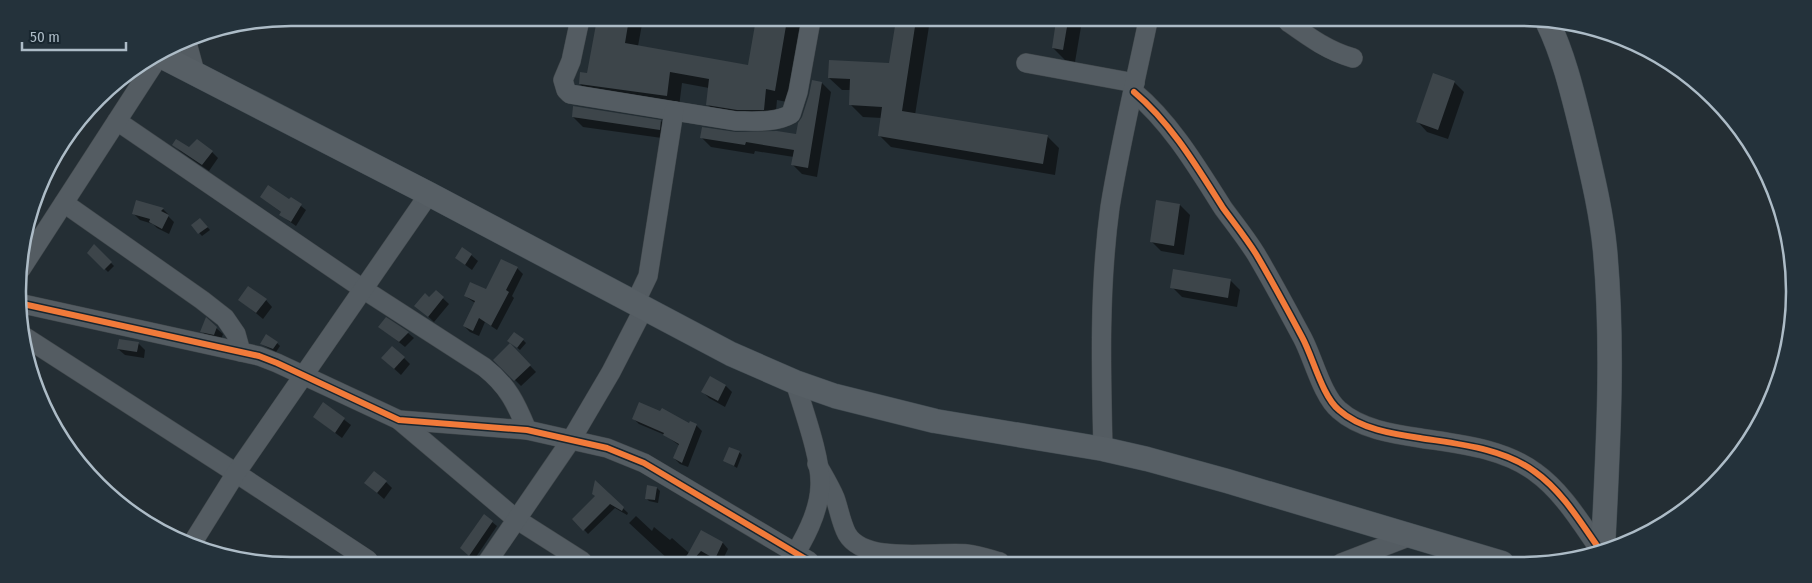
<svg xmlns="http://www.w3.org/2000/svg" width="1812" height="583" font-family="'Fira Sans Condensed',sans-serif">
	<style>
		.shadow { fill: #0007 }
		.building { fill: #3d454a }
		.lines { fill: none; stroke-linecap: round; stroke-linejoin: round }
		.minor-casing { stroke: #41484c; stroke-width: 20 }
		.major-casing { stroke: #414b51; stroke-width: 25 }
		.minor { stroke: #545c62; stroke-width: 19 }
		.major { stroke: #575f65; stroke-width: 24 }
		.cycleway-casing { stroke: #18262f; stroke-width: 9 }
		.cycleway { stroke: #f17a3a; stroke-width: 6 }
		.rim { fill: none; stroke: #adbcc7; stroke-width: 2.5 }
	</style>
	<rect width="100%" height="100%" fill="#242e34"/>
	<!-- shadow -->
	<g class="shadow">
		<polygon points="598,19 643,19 638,46 749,66 758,19 801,20 787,102 777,100 775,121 720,116 707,104 709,88 682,83 679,107 592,96 580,84 588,74"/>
		<polygon points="897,20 930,20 915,115 1047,136 1059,148 1055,175 891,147 879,135 882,118 863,117 851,105 851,90 842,90 829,78 890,64"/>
		<polygon points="1057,21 1082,21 1075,62 1065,60 1053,48"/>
		<polygon points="1454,82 1464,92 1448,139 1427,132 1418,122"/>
		<polygon points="822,83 831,92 817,177 802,174 793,165 794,157 755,151 754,154 711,147 702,138 736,134 797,135"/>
		<polygon points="573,117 661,121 670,131 669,139 583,127"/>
		<polygon points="174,145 212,152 218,158 209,171 180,151"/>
		<polygon points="261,197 289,201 291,198 306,210 296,226 286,219 281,214 282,213"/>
		<polygon points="137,201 163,209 169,215 168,216 174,222 169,234 157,228 153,224 140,220 134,214"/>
		<polygon points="1157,202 1180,205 1190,215 1184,255 1161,251 1151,241"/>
		<polygon points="203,222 210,230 202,236 193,226"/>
		<polygon points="94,246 114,266 108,272 89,253"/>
		<polygon points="471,255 478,261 472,270 456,258"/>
		<polygon points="517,268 523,274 512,296 514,298 497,330 485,322 479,336 470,332 464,326 475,303 465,296 486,291"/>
		<polygon points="1230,280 1240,290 1237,307 1182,297 1172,287"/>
		<polygon points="436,292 449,304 434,322 422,311"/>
		<polygon points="240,300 266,300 272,307 263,319"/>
		<polygon points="386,319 408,333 414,338 405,347 380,327"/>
		<polygon points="216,328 223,334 221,340 208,338 202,331"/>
		<polygon points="523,340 526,343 520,350 511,343"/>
		<polygon points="138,343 145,350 144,358 125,355 118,349"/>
		<polygon points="277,343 280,346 276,352 261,344"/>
		<polygon points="510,345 536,372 521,386 495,360"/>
		<polygon points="404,358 410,364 401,375 390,365"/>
		<polygon points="710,378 726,386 732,392 725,407 709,398 703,392"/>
		<polygon points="324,404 351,425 342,438 314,417"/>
		<polygon points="633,418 696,425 702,431 688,467 680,464 674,458 680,446 665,435 639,424"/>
		<polygon points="739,452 742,455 737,468 724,460"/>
		<polygon points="386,482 392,488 384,499 366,483"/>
		<polygon points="596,483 628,513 627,515 615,508 588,534 574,519 596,497"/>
		<polygon points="657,488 660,491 658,503 649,501 646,498"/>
		<polygon points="636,516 652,531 654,527 670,540 672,538 689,553 680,561 670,561 629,523"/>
		<polygon points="492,522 497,526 474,560 461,547"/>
		<polygon points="701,532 723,543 728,549 722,561 716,561 707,556 703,561 685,561"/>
	</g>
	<!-- building -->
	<g class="building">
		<polygon points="597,19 629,19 625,43 748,65 756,19 787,20 775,91 766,89 764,110 737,110 706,105 709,79 670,72 667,96 579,84 580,72 587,73"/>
		<polygon points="896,20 916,20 902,111 1048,135 1043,164 878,136 882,107 849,105 850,79 828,78 829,60 889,63"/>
		<polygon points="1056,21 1068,21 1063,50 1052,48"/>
		<polygon points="1433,73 1455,81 1438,130 1416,122"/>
		<polygon points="812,80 822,82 808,168 791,165 794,150 746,142 745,145 700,138 702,127 736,132 777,131 796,134 798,123 802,117 809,95"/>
		<polygon points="573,106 661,120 660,130 572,117"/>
		<polygon points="176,139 189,147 197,139 213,151 202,165 172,145"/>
		<polygon points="268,185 289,199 291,197 302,204 291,222 279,215 281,212 260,197"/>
		<polygon points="136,200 164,208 161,211 169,215 162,229 149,222 150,219 132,214"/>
		<polygon points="1156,200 1180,204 1174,246 1150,242"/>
		<polygon points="200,218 208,227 198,234 191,225"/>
		<polygon points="94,244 112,262 104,270 87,253"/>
		<polygon points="462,247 472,254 465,265 455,258"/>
		<polygon points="501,259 518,267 506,290 509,292 491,326 479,318 473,331 463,326 475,301 464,296 470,282 486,289"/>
		<polygon points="1173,269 1231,279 1228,298 1170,288"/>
		<polygon points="248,286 267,299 256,313 238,300"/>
		<polygon points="436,290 444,297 428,317 414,306 425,293 429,297"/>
		<polygon points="206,317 217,327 214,335 200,332"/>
		<polygon points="386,317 409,332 399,342 378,327"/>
		<polygon points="514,332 524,339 517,348 507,341"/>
		<polygon points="266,334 278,342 273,349 260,344"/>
		<polygon points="119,339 139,342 137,352 117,349"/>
		<polygon points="510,343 531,365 514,381 493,360"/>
		<polygon points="392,346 405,357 394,369 381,358"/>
		<polygon points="710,376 726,385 718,401 701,392"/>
		<polygon points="323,402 345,418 335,433 313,417"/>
		<polygon points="639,402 660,411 662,408 689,423 690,421 697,424 682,463 673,458 679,444 663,435 664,433 632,419"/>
		<polygon points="729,447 740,451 734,466 723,461"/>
		<polygon points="374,471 387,481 377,493 364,483"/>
		<polygon points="595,480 624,507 622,511 610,504 583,531 572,519 595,496 592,494"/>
		<polygon points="647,485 657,487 655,500 645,499"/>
		<polygon points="484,514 493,521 469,556 460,548"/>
		<polygon points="701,530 723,542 715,559 701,551 692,561 684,561"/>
	</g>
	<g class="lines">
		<defs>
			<g id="minor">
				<path d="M580 19 571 61 563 80 566 90 570 94 736 121C754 121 776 123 791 114L798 92 811 20"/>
				<path d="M1288 22C1309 37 1328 51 1353 58"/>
				<polyline points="186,39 196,76"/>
				<polyline points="1026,63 1135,83"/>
				<path d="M1134 92C1171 123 1197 167 1223 208 1234 223 1246 238 1256 254 1272 281 1287 309 1302 337 1313 357 1322 396 1339 410 1360 429 1393 434 1420 438 1458 444 1503 448 1535 472 1562 491 1581 523 1600 550"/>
				<path d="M117 121 363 289 484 367C508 386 516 403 527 430"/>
				<polyline points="64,203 202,300 225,318 236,334 241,352"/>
				<polyline points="21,269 159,56"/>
				<polyline points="635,303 648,276 674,111"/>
				<polyline points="23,304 259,356 277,363 399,420 527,430 607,448 644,463 809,561"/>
				<polyline points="25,337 236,473 368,560"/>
				<polyline points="399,420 516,519 582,561"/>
				<path d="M1103 449C1101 368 1099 287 1110 207 1120 145 1135 83 1148 21"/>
				<path d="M817 464C823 475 830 486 835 498 839 509 841 523 847 534 865 565 935 551 967 554 978 555 989 559 1000 562"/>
				<polyline points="193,542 236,473 429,194"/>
				<polyline points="488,561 571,440 611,372 644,308"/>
				<path d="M790 561C804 541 819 512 820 487 822 460 803 409 795 382"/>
				<polyline points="1341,563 1411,536"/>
			</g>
			<g id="major">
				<path d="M1548 23C1564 56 1573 95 1582 131 1591 170 1601 209 1605 250 1614 349 1608 449 1603 549"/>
				<polyline points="159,55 429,194 731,354 795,382 835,396 935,421 1103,449 1147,459 1227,481 1502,563"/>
			</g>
		</defs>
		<!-- minor casing -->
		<use href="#minor" class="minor-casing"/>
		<!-- major casing -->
		<use href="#major" class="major-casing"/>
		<!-- minor -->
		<use href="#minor" class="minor"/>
		<!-- major -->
		<use href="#major" class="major"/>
		<defs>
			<g id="cycleway">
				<path d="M1134 92C1171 123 1197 167 1223 208 1234 223 1246 238 1256 254 1272 281 1287 309 1302 337 1313 357 1322 396 1339 410 1360 429 1393 434 1420 438 1458 444 1503 448 1535 472 1562 491 1581 523 1600 550"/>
				<polyline points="23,304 259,356 277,363 399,420 527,430 607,448 644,463 809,561"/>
			</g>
		</defs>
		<!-- cycleway casing -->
		<use href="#cycleway" class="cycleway-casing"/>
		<!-- cycleway -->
		<use href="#cycleway" class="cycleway"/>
	</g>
	<!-- crop -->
	<path d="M0 0H1812V583H0ZM291 26H1521A265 265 0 0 1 1786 291V292A265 265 0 0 1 1521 557H291A265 265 0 0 1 26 292V291A265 265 0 0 1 291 26Z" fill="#24323b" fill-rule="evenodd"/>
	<path class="rim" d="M291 26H1521A265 265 0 0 1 1786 291V292A265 265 0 0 1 1521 557H291A265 265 0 0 1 26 292V291A265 265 0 0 1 291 26Z"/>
	<!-- scale -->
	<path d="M22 42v8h104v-8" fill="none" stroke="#adbcc7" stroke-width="2.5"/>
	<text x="30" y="42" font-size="15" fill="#adbcc7" stroke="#18262f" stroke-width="4" paint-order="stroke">50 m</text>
</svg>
